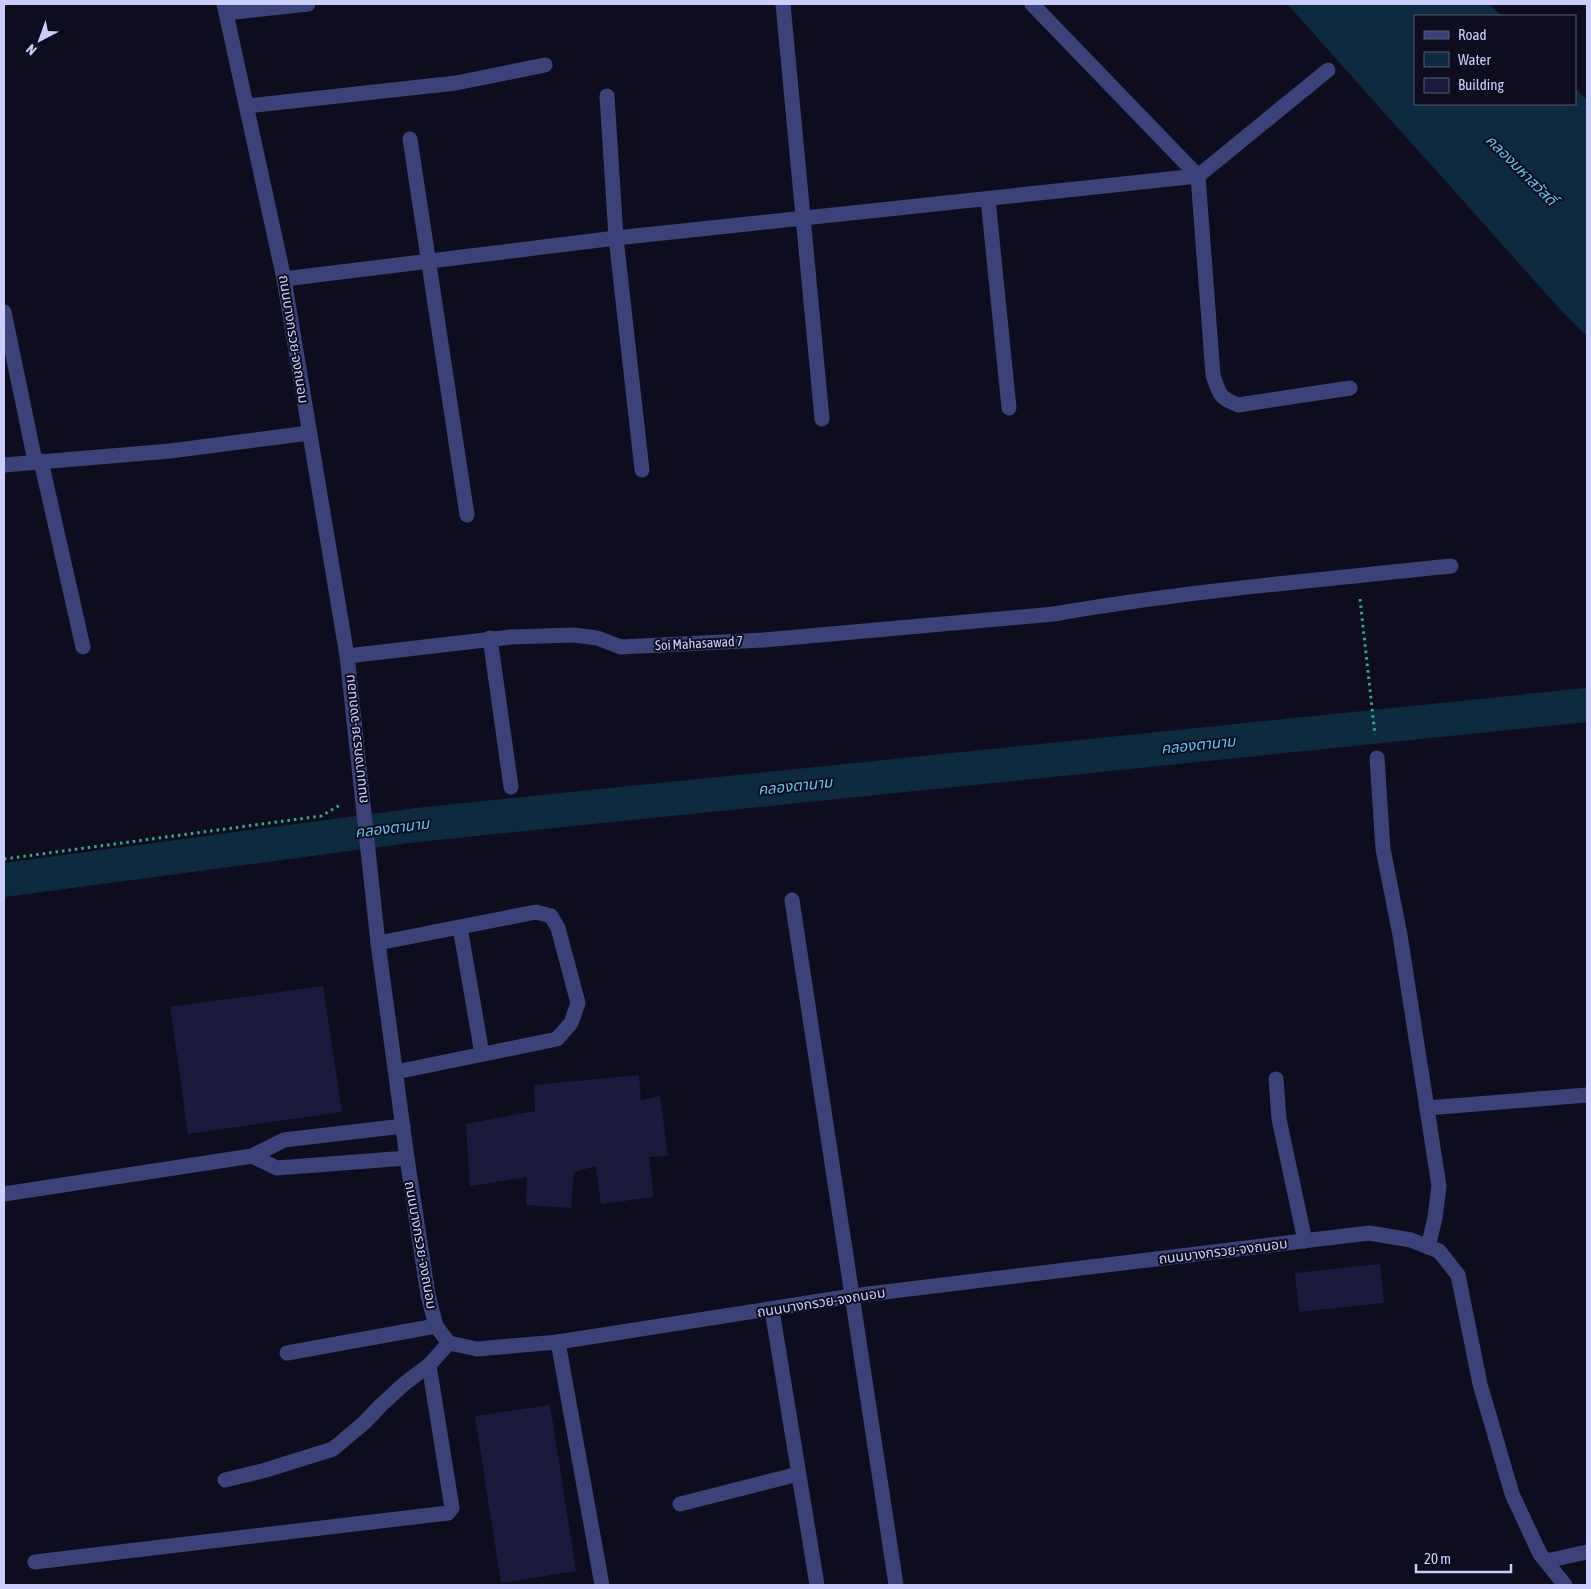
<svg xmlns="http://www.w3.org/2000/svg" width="1591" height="1589" font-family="'Asap Condensed','Noto Sans Thai',sans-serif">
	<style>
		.water { fill: #0e2a3f }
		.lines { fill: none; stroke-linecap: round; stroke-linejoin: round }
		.canal { stroke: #0e2a3f; stroke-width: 34 }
		.building { fill: #1b1a3d }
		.path { stroke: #33a88d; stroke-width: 3; stroke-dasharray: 2.5 4; stroke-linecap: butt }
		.minor { stroke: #3a4279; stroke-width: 15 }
		.labels { text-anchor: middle; stroke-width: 4; stroke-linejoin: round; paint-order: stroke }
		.street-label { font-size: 14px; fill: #cbcefc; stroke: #0d0d1d }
		.water-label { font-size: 15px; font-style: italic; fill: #5fcaf6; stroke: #0d0d1d }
	</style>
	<rect width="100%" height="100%" fill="#0d0d1d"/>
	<!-- water -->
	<polygon class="water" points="1287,4 1489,4 1502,16 1415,16 1415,104 1575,104 1575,88 1587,100 1587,336 1559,308"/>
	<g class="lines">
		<!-- canal -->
		<polyline class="canal" points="4,880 417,825 1587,705"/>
	</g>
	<!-- building -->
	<g class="building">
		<polygon points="323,986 342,1112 188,1134 170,1007"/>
		<polygon points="639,1075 641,1100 660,1096 668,1156 649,1157 654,1197 601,1204 596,1166 574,1172 571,1208 526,1205 527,1177 470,1186 466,1124 535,1111 534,1085"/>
		<polygon points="1380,1264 1384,1303 1299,1312 1295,1273"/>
		<polygon points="550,1405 576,1571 501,1583 475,1416"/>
	</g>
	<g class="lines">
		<!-- path -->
		<g class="path">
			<polyline points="1360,599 1375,735"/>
			<polyline points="4,859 321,816 340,805"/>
		</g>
		<!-- minor -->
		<g class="minor">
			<polyline points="224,4 284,279 347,656 378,943 407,1158 428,1295 436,1326 449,1343 477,1349 558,1342 852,1296 1369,1233 1411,1240 1439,1251 1458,1275 1480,1384 1512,1494 1540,1554 1565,1585"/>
			<polyline points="783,4 822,419"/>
			<path d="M1032 4 1198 176 1213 375C1219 393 1219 398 1238 405L1350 388"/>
			<polyline points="226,13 308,4"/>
			<polyline points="607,96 616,238 642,470"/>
			<polyline points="247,106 456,83 545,65"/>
			<polyline points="410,139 467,515"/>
			<polyline points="988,199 1009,408"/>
			<polyline points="284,279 616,238 1198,176 1328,70"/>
			<polyline points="4,312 35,461"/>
			<polyline points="41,461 83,647"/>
			<polyline points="4,465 170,451 309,433"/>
			<polyline points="490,638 511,787"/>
			<path d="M347 656 511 637 574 635 597 638 621 647 764 640 1054 614C1185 591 1319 580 1451 566"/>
			<polyline points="1377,758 1383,849 1400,935 1439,1186 1435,1218 1428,1247"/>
			<polyline points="792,900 896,1585"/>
			<polyline points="460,927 482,1054"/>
			<polyline points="378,943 536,912 551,916 558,928 578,1003 571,1023 557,1039 396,1072"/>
			<polyline points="1276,1079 1279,1119 1305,1241"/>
			<polyline points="1427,1108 1587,1095"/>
			<polyline points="252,1156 277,1168 407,1158"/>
			<polyline points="4,1194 252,1156 284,1140 403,1126"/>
			<polyline points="772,1310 817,1585"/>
			<polyline points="558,1342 602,1585"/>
			<polyline points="287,1353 436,1326"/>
			<polyline points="225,1480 266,1470 333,1449 365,1422 380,1406 404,1384 429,1365 449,1343"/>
			<polyline points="680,1504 798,1474"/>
			<polyline points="1546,1561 1587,1552"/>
			<polyline points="35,1562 448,1513 452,1508 429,1365"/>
		</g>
	</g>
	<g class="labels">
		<!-- street labels -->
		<g class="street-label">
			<text transform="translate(294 339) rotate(81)" y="5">ถนนบางกรวย-จงถนอม</text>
			<text transform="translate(699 643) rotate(-3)" y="5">Soi Mahasawad 7</text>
			<text transform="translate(356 739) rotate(-96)" y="5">ถนนบางกรวย-จงถนอม</text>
			<text transform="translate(421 1245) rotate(80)" y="5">ถนนบางกรวย-จงถนอม</text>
			<text transform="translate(1223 1251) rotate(-7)" y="5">ถนนบางกรวย-จงถนอม</text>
			<text transform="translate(821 1302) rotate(-9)" y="5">ถนนบางกรวย-จงถนอม</text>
		</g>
		<!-- water labels -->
		<g class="water-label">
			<text transform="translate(1521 170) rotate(45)" y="5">คลองมหาสวัสดิ์</text>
			<text transform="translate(1198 745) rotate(-6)" y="5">คลองตานาม</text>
			<text transform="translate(795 786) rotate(-6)" y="5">คลองตานาม</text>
			<text transform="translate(392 828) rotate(-7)" y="5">คลองตานาม</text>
		</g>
	</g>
	<!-- border -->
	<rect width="1591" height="1589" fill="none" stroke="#cbcefc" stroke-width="10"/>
	<!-- legend -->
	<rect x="1414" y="15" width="162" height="90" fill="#0d0d1d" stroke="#595a76"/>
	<rect x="1424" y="31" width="25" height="8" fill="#3a4279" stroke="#595a76"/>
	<text x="1458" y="40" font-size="15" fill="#cbcefc">Road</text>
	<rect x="1424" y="52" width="25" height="15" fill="#0e2a3f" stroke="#595a76"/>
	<text x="1458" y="65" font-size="15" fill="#cbcefc">Water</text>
	<rect x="1424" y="78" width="25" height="15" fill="#1b1a3d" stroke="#595a76"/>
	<text x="1458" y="90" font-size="15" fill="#cbcefc">Building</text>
	<!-- north arrow -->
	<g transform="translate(40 40) rotate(221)" stroke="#0d0d1d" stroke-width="4" paint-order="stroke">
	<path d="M0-4L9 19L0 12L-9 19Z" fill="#cbcefc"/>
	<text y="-8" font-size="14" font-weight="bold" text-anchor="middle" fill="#cbcefc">N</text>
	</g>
	<!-- scale -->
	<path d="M1416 1564v8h95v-8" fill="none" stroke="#cbcefc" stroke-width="2.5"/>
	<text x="1424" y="1564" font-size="15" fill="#cbcefc" stroke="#0d0d1d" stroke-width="4" paint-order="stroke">20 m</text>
</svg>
